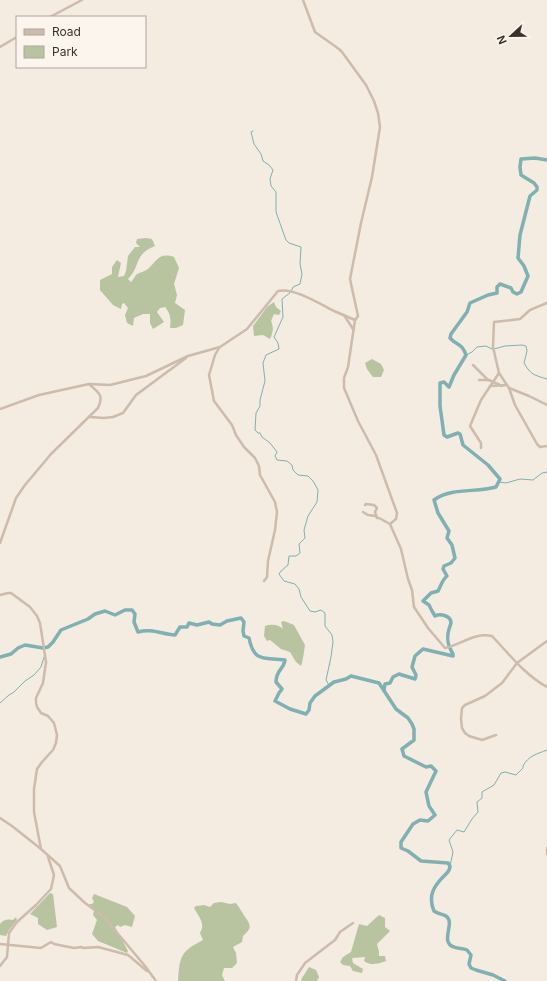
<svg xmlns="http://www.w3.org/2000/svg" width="547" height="981" font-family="Inter,sans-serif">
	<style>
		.green { fill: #b8c4a0 }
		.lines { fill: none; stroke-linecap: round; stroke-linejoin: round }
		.stream { stroke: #7fb0b2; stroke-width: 1 }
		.river { stroke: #7fb0b2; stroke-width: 3.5 }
		.minor { stroke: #cdbbac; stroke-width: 2.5 }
	</style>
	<rect width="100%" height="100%" fill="#f4ebe1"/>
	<!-- green -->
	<g class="green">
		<path d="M146 238 152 239 155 246C133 255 141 266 128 279L131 282C133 280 135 276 137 274 141 272 146 271 149 268 157 260 160 252 174 257L179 268 174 284 177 295 175 303 185 310 183 325 176 328H170C171 320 171 314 165 307L160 308 157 312 164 322 153 329 150 323V314H143L134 318 133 326 127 323 125 315 128 308 124 303 122 304 121 309 113 305 100 290V280L112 274V267L117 260 121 263 118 277 124 276 126 271 128 256 135 247H140L136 243 137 239Z"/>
		<path d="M274 302 276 307 281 311 279 315 274 314 271 321C274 328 273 332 270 339L263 335 254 336 253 326 267 307Z"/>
		<polygon points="372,359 381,364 384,370 381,377 373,377 367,369 365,363"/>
		<path d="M284 621 294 625 305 645C304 651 303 661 301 666L296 662 290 652 281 649 270 640 267 641 264 636 265 626C271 624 278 624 283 629L281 622Z"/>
		<polygon points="50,893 53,894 57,927 47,930 38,924 38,918 30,914"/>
		<polygon points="94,894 127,907 135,916 132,927 125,925 120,927 118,925 115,927 128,951 127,953 98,941 92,934 97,920 93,915 94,911 89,904 92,904 94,902 92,898"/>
		<path d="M221 902 230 904 236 903C239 907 242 912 245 917 252 926 251 929 243 936L242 942 233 947 236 953 237 963 232 968H224L222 975 225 981H178C180 956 180 952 203 940L200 933C206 924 199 917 194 908L196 906 204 905 210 907 214 903Z"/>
		<path d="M379 915 385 918V927L390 931 377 944 379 952V956H385L386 961C377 964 371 966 364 961L365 957 352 958 353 963 363 969 362 973 353 971 350 966 343 965 340 962 343 957 351 952 359 924 367 926Z"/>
		<path d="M16 917 17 920 9 930 6 936 0 935V924C4 919 8 919 13 920Z"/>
		<polygon points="309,967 316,970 319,977 317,981 301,981 302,978"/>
	</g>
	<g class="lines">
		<!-- stream -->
		<g class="stream">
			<polyline points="253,131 251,132 254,144 261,154 263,161 269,165 273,170 270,179 271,186 276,192 276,212 286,240 289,243 301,247 300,264 302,274 300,284 293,287 291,292 282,299 283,317 274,337 278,343 279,349 266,355 263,363 265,381 260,400 260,406 256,413 255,430 258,433 260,433 262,437 270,443 277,452 275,456 277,460 287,461 292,465 293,470 298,475 308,476 313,481 318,490 317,502 308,516 304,530 305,538 299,544 300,553 296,556 289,556 288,565 281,571 279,574 284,581 295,584 299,589 301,597 310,611 315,612 321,610 325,613 325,626 332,635 333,642 331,657 326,680 329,685"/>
			<path d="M494 349 505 346 522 345 526 346 527 351 524 363C531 375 534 375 547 379"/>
			<polyline points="466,355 472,352 477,347 486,346 492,349"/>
			<polyline points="499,482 506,483 520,479 533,480 542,473 547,472"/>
			<polyline points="0,703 9,695 14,692 25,681 34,675 41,667 44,657"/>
			<path d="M450 866 453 852 449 840 457 830 464 832 472 819 478 812 477 802 482 798V792L494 785 501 773 505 772 516 775 523 768V766C528 756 537 754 547 750"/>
		</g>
		<!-- river -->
		<g class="river">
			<path d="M0 657 11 654 18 648 25 645 43 648 48 647 53 642 61 630 88 619 95 614 105 611 115 615 125 610H132L135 614 134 622 138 632C152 628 161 634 175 635L180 627H187L189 623 197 625 209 622 212 624 220 625 227 621 241 618 244 622 243 631 244 636 249 638C254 663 264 657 285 660 284 669 276 670 276 682L282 689 279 693 275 701 290 709 306 714 309 710 310 703 315 696 334 682 346 679 351 676 379 683 396 709 408 718 412 724 414 729V740L402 749 404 756 426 767 431 766 436 771 426 792 429 806 435 815 428 821 420 820 413 824 401 842V848L408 851 421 861 448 863 450 866C450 871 447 873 443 877 433 887 428 897 434 911 438 914 443 914 446 916 456 923 439 942 454 947 458 949 463 948 467 950L471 955 469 964 471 968 476 970 493 975 505 981"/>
			<path d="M384 690 385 684 390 683 393 677 399 674 415 679 416 675 412 667 415 656 423 649 453 656V654C448 646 446 639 449 629 449 629 451 623 451 623 451 616 441 613 435 616L432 611 429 605 423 601 431 593 438 591C441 586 442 580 447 576L443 569 444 566 451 563 455 558 452 545 447 538 449 531 438 513 434 500C452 487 476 493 496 487L500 479 488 465 463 445 460 434 458 433 447 437 444 435 440 406V383L444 382 449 387 454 375 466 355C462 343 457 346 450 338L451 334 467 312 470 303 488 295 497 293V287L500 284 511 288 513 292 517 294 521 292 528 276 524 266 518 258 520 235 530 196 537 190V187L534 183 521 175 520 167 521 159 535 158 547 160"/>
		</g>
		<!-- minor -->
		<g class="minor">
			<path d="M303 0 315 32 339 49 342 52 366 85 374 101 378 113 380 127 372 177 361 223 350 279 358 316 355 320 348 367 344 378V388L358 421 376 455 397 513 396 519 390 524 401 549 408 579 412 590 414 607 428 628 445 648C461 645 474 632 492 636 509 654 525 675 547 687"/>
			<polyline points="50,17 82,0"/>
			<polyline points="0,47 17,37"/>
			<polyline points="547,303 530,310 520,319 494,322 493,347 499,373 509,388 529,396 547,405"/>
			<polyline points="344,315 353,329"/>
			<polyline points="219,348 215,355 209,375 214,401 232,425 236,435 244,447 255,458 259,466 260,475 275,502 277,512 275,530 268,561 267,577 264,581"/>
			<polyline points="473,365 488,380"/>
			<polyline points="479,380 489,380 502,386"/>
			<polyline points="490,386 507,385"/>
			<polyline points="509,388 515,405 537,444 540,447 547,446"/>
			<path d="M0 409 39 395 89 384 110 385 146 376 188 356 220 347 247 329 278 291C293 287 320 304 334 311 341 314 348 317 355 320"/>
			<polyline points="90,417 104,418 113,417 123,413 136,395 186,358"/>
			<polyline points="481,448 481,443 470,426 481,400 499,373"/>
			<polyline points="365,505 366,504 374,505 377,508 375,512 377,518 379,518 390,524"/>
			<polyline points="363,512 368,515 376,516"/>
			<path d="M0 543 16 498 25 485 51 454 98 408C104 395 99 393 89 384"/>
			<polyline points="0,595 8,593 11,593 30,607 37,616 40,623 46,662 43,683 36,698 36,703 37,707 41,713 48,716 54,723 57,735 56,743 53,750 42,762 37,769 34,789 34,812 41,849 60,866 69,888 85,903 103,916 145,966 156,981"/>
			<polyline points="496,735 482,740 469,736 465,733 462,728 461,719 462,708 465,705 485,696 502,683 517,663 547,641"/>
			<polyline points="0,818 12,826 41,849"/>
			<polyline points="547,848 547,854"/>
			<polyline points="0,944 41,948 51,942 54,944 74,948 81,947 84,948 98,947 128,955 147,971"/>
			<polyline points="0,966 7,957 9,933 17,922 36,905 51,889 54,875 48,857"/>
			<polyline points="296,981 297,975 305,963 335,940 340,932 353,923"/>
		</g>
	</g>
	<!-- legend -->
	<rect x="16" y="16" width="130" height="52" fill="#fbf5ee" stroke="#aea6a0"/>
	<rect x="24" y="29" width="20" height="6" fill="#cdbbac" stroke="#aea6a0"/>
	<text x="52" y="36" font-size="12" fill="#3b302b">Road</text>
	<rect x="24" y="46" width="20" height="12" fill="#b8c4a0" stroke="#aea6a0"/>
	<text x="52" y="56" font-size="12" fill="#3b302b">Park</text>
	<!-- north arrow -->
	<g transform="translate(511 36) rotate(248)" stroke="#fbf5ee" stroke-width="3" paint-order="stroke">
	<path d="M0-3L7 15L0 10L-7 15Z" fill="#3b302b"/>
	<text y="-6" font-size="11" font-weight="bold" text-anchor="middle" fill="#3b302b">N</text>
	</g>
</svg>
